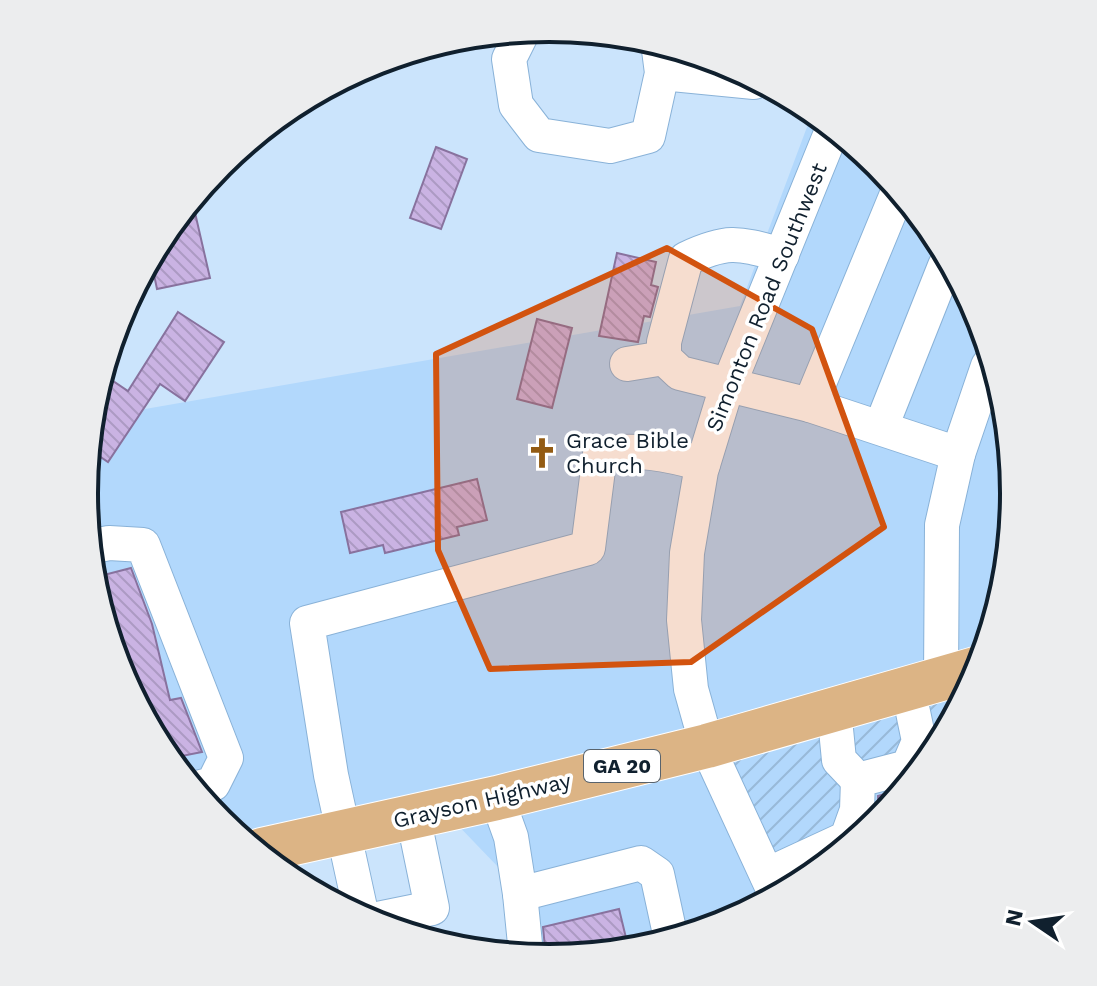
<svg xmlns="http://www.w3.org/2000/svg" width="1097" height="986" font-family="'Work Sans',sans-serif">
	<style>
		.built { fill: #b2d8fc }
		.industrial { fill: url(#industrial-furrows) }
		.building { fill: url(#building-back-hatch); stroke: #88729e; stroke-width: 2 }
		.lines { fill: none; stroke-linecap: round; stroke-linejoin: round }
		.minor-casing { stroke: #89b2d8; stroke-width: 36 }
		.major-casing { stroke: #fff; stroke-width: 46 }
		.minor { stroke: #fff; stroke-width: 34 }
		.major { stroke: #dcb485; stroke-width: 44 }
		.marked { fill: #d2530f; fill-opacity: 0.2; stroke: #d2530f; stroke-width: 6; stroke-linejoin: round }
		.labels { text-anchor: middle; stroke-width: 7; stroke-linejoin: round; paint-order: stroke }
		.shield { fill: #fff; stroke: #58636d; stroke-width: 2 }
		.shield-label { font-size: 20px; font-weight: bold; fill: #10202e }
		.street-label { font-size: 22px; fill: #10202e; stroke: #fff }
		.poi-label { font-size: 22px; fill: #10202e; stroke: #fff; text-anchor: start }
		.rim { fill: none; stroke: #10202e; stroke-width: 4 }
	</style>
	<defs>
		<pattern id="industrial-furrows" width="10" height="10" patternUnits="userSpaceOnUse" patternTransform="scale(2)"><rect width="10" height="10" fill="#b2d8fc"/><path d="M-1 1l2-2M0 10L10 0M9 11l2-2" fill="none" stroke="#98b9d8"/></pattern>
		<pattern id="building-back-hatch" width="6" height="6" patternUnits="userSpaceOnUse" patternTransform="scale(2)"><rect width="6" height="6" fill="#cab3e3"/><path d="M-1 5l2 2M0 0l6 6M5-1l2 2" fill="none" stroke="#ac9ac3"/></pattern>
	</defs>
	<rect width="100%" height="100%" fill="#cbe4fc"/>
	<!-- built -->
	<polygon class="built" points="810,119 878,165 978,315 1013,493 978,671 767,895 726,923 548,958 518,952 500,869 450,817 250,842 219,821 119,671 84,493 99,417 740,306"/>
	<!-- industrial -->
	<polygon class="industrial" points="967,687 877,822 767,895 700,771"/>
	<!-- building -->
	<g class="building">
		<polygon points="436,147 467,159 441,229 410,218"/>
		<polygon points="193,204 210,278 157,289 152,265"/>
		<polygon points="617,253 656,262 651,285 658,287 650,317 644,316 638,342 599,336"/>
		<polygon points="178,312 224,342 185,401 160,384 108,462 92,451 107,377 128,391"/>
		<polygon points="537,319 572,328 552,408 517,399"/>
		<polygon points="477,479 487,520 457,527 459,535 385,553 383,545 350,553 341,512"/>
		<polygon points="131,568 152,624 170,700 181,698 202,752 177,757 119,671 100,576"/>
		<polygon points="898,790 879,820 878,796"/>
		<polygon points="619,909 627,942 546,958 543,927"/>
	</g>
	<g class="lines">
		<defs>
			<g id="minor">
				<polyline points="522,33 509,59 516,105 539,135 610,146 648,136 662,73 659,50"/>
				<polyline points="662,73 754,82"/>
				<path d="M782 255C738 243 728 239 686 259L664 342V358L680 373 810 405 897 194"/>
				<polyline points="627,364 664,358"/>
				<polyline points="810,405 958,454 942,525 941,679"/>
				<polyline points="881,427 945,266"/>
				<polyline points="958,454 988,366"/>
				<polyline points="94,546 109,543 143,545 226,758 213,784 197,788"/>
				<polyline points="834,709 839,760 858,780"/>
				<polyline points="497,798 511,837 520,894 641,863 657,874 670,934"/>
				<polyline points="767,875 847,838 857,810 858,780 908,767 919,741 908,688"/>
				<polyline points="774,891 707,746 691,689 684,620 687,553 701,471 723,399 831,133"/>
				<polyline points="520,894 526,954"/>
				<path d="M362 917 331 775 307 623 588 548 600 454C636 448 667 454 703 464"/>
				<polyline points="368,921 432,908 413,816"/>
			</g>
			<polyline id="major" points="262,850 497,798 707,746 979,668"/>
		</defs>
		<!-- minor casing -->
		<use href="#minor" class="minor-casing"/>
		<!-- major casing -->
		<use href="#major" class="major-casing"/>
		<!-- minor -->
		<use href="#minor" class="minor"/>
		<!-- major -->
		<use href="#major" class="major"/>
	</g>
	<!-- marked area -->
	<path class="marked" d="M667 248 812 329 884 527 691 662 490 669 438 550 436 354Z"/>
	<!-- icons -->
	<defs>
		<symbol id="church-bare" viewBox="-9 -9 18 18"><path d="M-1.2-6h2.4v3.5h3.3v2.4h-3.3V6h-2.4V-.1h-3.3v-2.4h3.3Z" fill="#935b13" stroke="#fff" stroke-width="2.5" paint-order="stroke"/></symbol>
	</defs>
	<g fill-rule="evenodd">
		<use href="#church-bare" x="520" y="431" width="44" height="44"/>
	</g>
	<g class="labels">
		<!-- shield labels -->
		<rect class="shield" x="584" y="750" width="76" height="32" rx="6"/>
		<g class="shield-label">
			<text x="622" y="773">GA 20</text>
		</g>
		<!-- street labels -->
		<g class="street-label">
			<text transform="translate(766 297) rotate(-68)" y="8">Simonton Road Southwest</text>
			<text transform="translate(482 800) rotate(-13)" y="8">Grayson Highway</text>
		</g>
		<!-- poi labels -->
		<g class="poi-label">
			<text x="566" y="448">Grace Bible<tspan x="566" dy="25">Church</tspan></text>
		</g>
	</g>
	<!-- crop -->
	<path d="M0 0H1097V986H0ZM98 493a451 451 0 1 1 902 0a451 451 0 1 1-902 0Z" fill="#ecedee" fill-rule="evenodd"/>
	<path class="rim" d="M98 493a451 451 0 1 1 902 0a451 451 0 1 1-902 0Z"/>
	<!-- north arrow -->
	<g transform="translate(1033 922) rotate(283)" stroke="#ffffff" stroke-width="6" paint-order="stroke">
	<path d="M0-6L14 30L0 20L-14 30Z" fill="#10202e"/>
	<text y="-12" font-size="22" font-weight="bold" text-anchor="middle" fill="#10202e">N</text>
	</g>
</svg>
